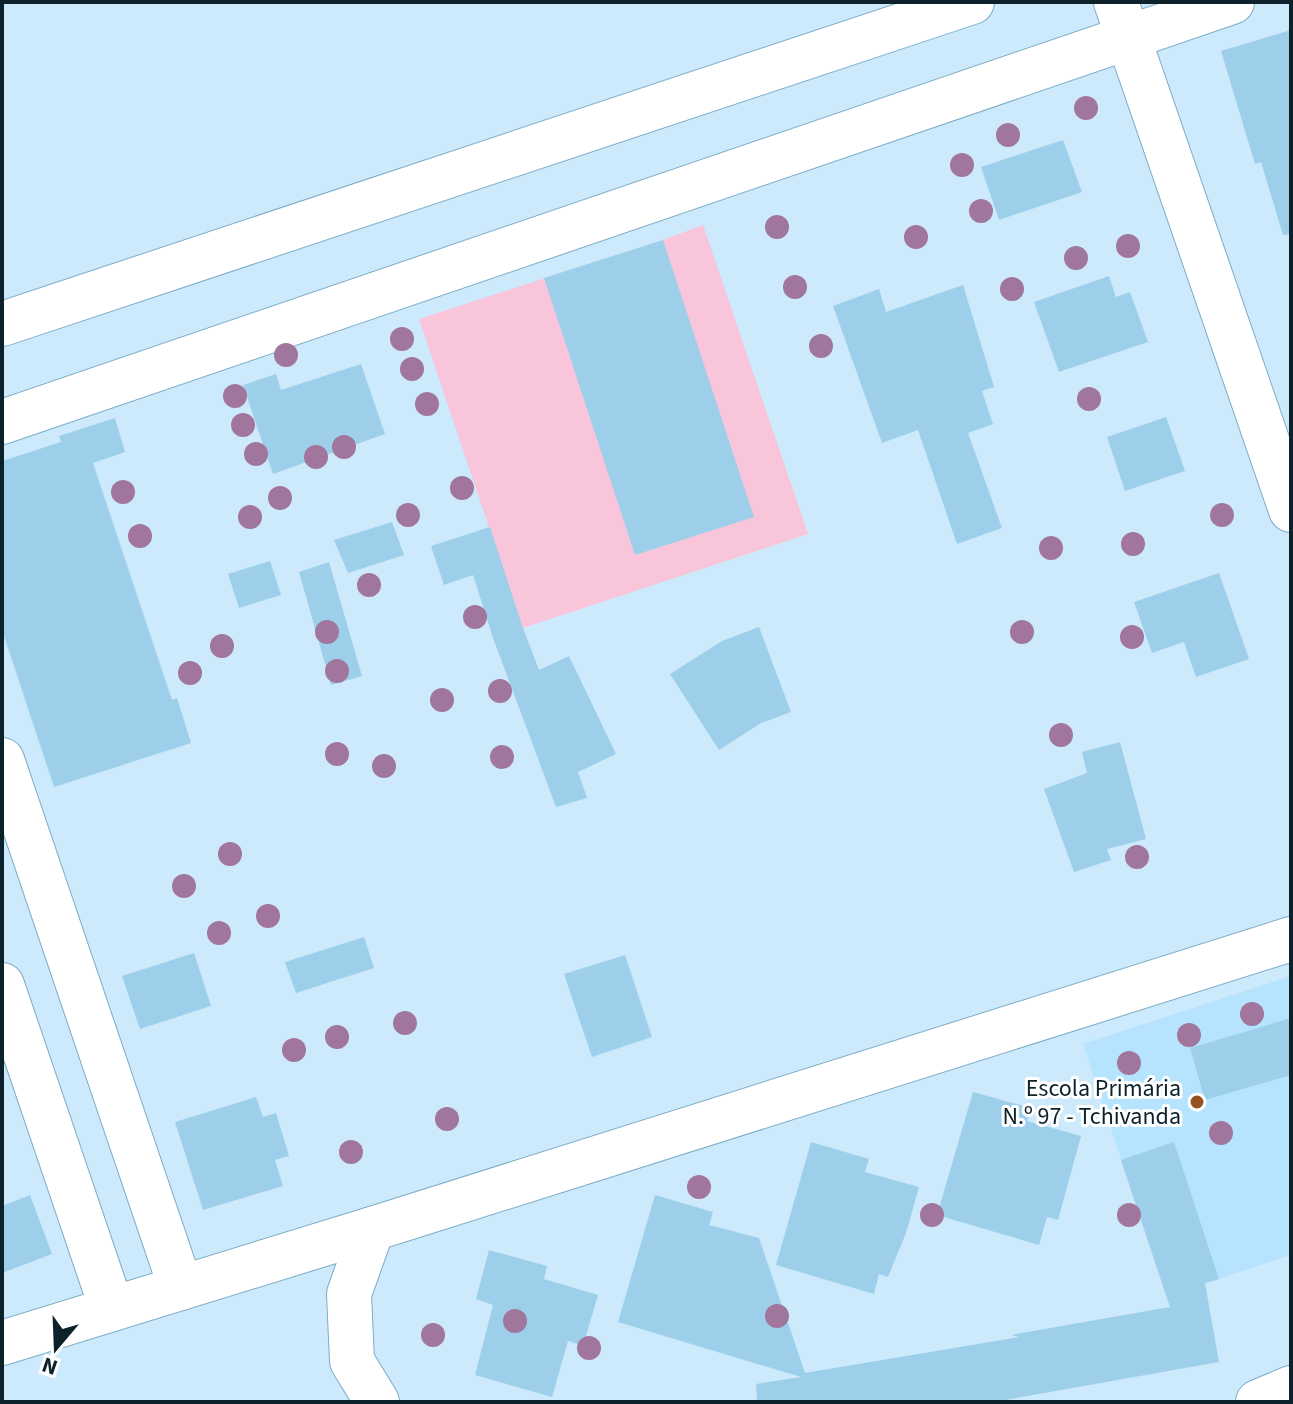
<svg xmlns="http://www.w3.org/2000/svg" width="1293" height="1404" font-family="'Source Sans 3',sans-serif">
	<style>
		.built { fill: #b6e4fe }
		.green { fill: #f9c5da }
		.building { fill: #9dcfeb }
		.lines { fill: none; stroke-linecap: round; stroke-linejoin: round }
		.minor-casing { stroke: #7cacc7; stroke-width: 46 }
		.minor { stroke: #fff; stroke-width: 44 }
		.tree { fill: #a0769c }
		.poi-dot { fill: #955222; stroke: #fff; stroke-width: 3 }
		.labels { text-anchor: middle; stroke-width: 6; stroke-linejoin: round; paint-order: stroke }
		.poi-label { font-size: 24px; fill: #0d212b; stroke: #fff; text-anchor: end }
	</style>
	<rect width="100%" height="100%" fill="#cceafb"/>
	<!-- built -->
	<polygon class="built" points="1291,976 1291,1255 1166,1296 1083,1044"/>
	<!-- green -->
	<polygon class="green" points="703,225 808,534 523,628 419,319 663,240"/>
	<!-- building -->
	<g class="building">
		<polygon points="1291,30 1291,234 1283,235 1261,162 1255,164 1221,51"/>
		<polygon points="1063,140 1082,192 999,220 981,167"/>
		<polygon points="663,240 754,517 635,555 544,278"/>
		<polygon points="1109,276 1116,297 1130,292 1148,342 1059,372 1034,302"/>
		<polygon points="963,285 994,387 982,391 993,424 968,433 1002,528 957,544 918,430 882,443 833,306 879,289 886,312"/>
		<polygon points="361,364 385,434 273,474 243,385 276,374 281,390"/>
		<polygon points="1166,417 1185,471 1125,491 1107,437"/>
		<polygon points="115,418 125,452 93,463 172,700 177,698 191,743 54,787 2,630 2,461 61,442 59,436"/>
		<polygon points="392,522 404,555 348,573 334,540"/>
		<polygon points="490,527 523,628 539,670 569,656 616,754 578,772 587,798 556,807 493,638 473,575 444,585 431,546"/>
		<polygon points="270,561 281,595 239,608 228,574"/>
		<polygon points="329,562 362,676 331,685 299,572"/>
		<polygon points="1219,573 1249,659 1196,677 1184,642 1152,653 1134,602"/>
		<polygon points="759,627 791,712 761,723 719,750 670,674 722,641"/>
		<polygon points="1120,742 1146,839 1107,849 1111,860 1074,872 1044,789 1087,773 1082,752"/>
		<polygon points="364,937 374,968 296,993 285,962"/>
		<polygon points="194,953 211,1006 140,1029 122,976"/>
		<polygon points="625,955 652,1037 592,1057 564,974"/>
		<polygon points="1291,1018 1291,1075 1205,1100 1190,1048"/>
		<polygon points="973,1092 1031,1108 1027,1121 1081,1136 1058,1220 1047,1217 1039,1245 937,1215"/>
		<polygon points="256,1097 263,1117 276,1113 289,1156 275,1160 283,1186 203,1210 175,1122"/>
		<polygon points="811,1142 869,1159 865,1172 919,1187 906,1233 888,1277 879,1274 874,1294 776,1265"/>
		<polygon points="1174,1142 1219,1279 1205,1283 1219,1362 994,1402 757,1402 756,1384 801,1377 618,1322 655,1195 713,1212 709,1225 759,1238 805,1373 1019,1337 1011,1335 1170,1307 1121,1160"/>
		<polygon points="30,1195 52,1254 2,1273 2,1206"/>
		<polygon points="489,1250 547,1266 544,1279 598,1295 583,1346 568,1341 552,1397 475,1375 493,1305 476,1299"/>
	</g>
	<g class="lines">
		<defs>
			<g id="minor">
				<polyline points="1116,2 1291,510"/>
				<polyline points="2,324 972,2"/>
				<polyline points="2,422 1232,2"/>
				<polyline points="2,760 181,1288"/>
				<polyline points="2,985 112,1309"/>
				<polyline points="372,1229 349,1294 352,1361 377,1402"/>
				<polyline points="2,1343 372,1229 1291,939"/>
				<polyline points="1258,1402 1291,1388"/>
			</g>
		</defs>
		<!-- minor casing -->
		<use href="#minor" class="minor-casing"/>
		<!-- minor -->
		<use href="#minor" class="minor"/>
	</g>
	<!-- trees -->
	<g class="tree">
		<circle cx="1086" cy="108" r="12"/>
		<circle cx="1008" cy="135" r="12"/>
		<circle cx="962" cy="165" r="12"/>
		<circle cx="981" cy="211" r="12"/>
		<circle cx="777" cy="227" r="12"/>
		<circle cx="916" cy="237" r="12"/>
		<circle cx="1128" cy="246" r="12"/>
		<circle cx="1076" cy="258" r="12"/>
		<circle cx="795" cy="287" r="12"/>
		<circle cx="1012" cy="289" r="12"/>
		<circle cx="402" cy="339" r="12"/>
		<circle cx="821" cy="346" r="12"/>
		<circle cx="286" cy="355" r="12"/>
		<circle cx="412" cy="369" r="12"/>
		<circle cx="235" cy="396" r="12"/>
		<circle cx="1089" cy="399" r="12"/>
		<circle cx="427" cy="404" r="12"/>
		<circle cx="243" cy="425" r="12"/>
		<circle cx="344" cy="447" r="12"/>
		<circle cx="256" cy="454" r="12"/>
		<circle cx="316" cy="457" r="12"/>
		<circle cx="462" cy="488" r="12"/>
		<circle cx="123" cy="492" r="12"/>
		<circle cx="280" cy="498" r="12"/>
		<circle cx="408" cy="515" r="12"/>
		<circle cx="1222" cy="515" r="12"/>
		<circle cx="250" cy="517" r="12"/>
		<circle cx="140" cy="536" r="12"/>
		<circle cx="1133" cy="544" r="12"/>
		<circle cx="1051" cy="548" r="12"/>
		<circle cx="369" cy="585" r="12"/>
		<circle cx="475" cy="617" r="12"/>
		<circle cx="327" cy="632" r="12"/>
		<circle cx="1022" cy="632" r="12"/>
		<circle cx="1132" cy="637" r="12"/>
		<circle cx="222" cy="646" r="12"/>
		<circle cx="337" cy="671" r="12"/>
		<circle cx="190" cy="673" r="12"/>
		<circle cx="500" cy="691" r="12"/>
		<circle cx="442" cy="700" r="12"/>
		<circle cx="1061" cy="735" r="12"/>
		<circle cx="337" cy="754" r="12"/>
		<circle cx="502" cy="757" r="12"/>
		<circle cx="384" cy="766" r="12"/>
		<circle cx="230" cy="854" r="12"/>
		<circle cx="1137" cy="857" r="12"/>
		<circle cx="184" cy="886" r="12"/>
		<circle cx="268" cy="916" r="12"/>
		<circle cx="219" cy="933" r="12"/>
		<circle cx="1252" cy="1014" r="12"/>
		<circle cx="405" cy="1023" r="12"/>
		<circle cx="1189" cy="1035" r="12"/>
		<circle cx="337" cy="1037" r="12"/>
		<circle cx="294" cy="1050" r="12"/>
		<circle cx="1129" cy="1063" r="12"/>
		<circle cx="447" cy="1119" r="12"/>
		<circle cx="1221" cy="1133" r="12"/>
		<circle cx="351" cy="1152" r="12"/>
		<circle cx="699" cy="1187" r="12"/>
		<circle cx="932" cy="1215" r="12"/>
		<circle cx="1129" cy="1215" r="12"/>
		<circle cx="777" cy="1316" r="12"/>
		<circle cx="515" cy="1321" r="12"/>
		<circle cx="433" cy="1335" r="12"/>
		<circle cx="589" cy="1348" r="12"/>
	</g>
	<!-- markers -->
	<circle class="poi-dot" cx="1197" cy="1102" r="8"/>
	<g class="labels">
		<!-- poi labels -->
		<g class="poi-label">
			<text x="1181" y="1096">Escola Primária<tspan x="1181" dy="28">N.º 97 - Tchivanda</tspan></text>
		</g>
	</g>
	<!-- border -->
	<rect width="1293" height="1404" fill="none" stroke="#0d212b" stroke-width="8"/>
	<!-- north arrow -->
	<g transform="translate(56 1348) rotate(199)" stroke="#ffffff" stroke-width="6" paint-order="stroke">
	<path d="M0-6L14 30L0 20L-14 30Z" fill="#0d212b"/>
	<text y="-12" font-size="22" font-weight="bold" text-anchor="middle" fill="#0d212b">N</text>
	</g>
</svg>
